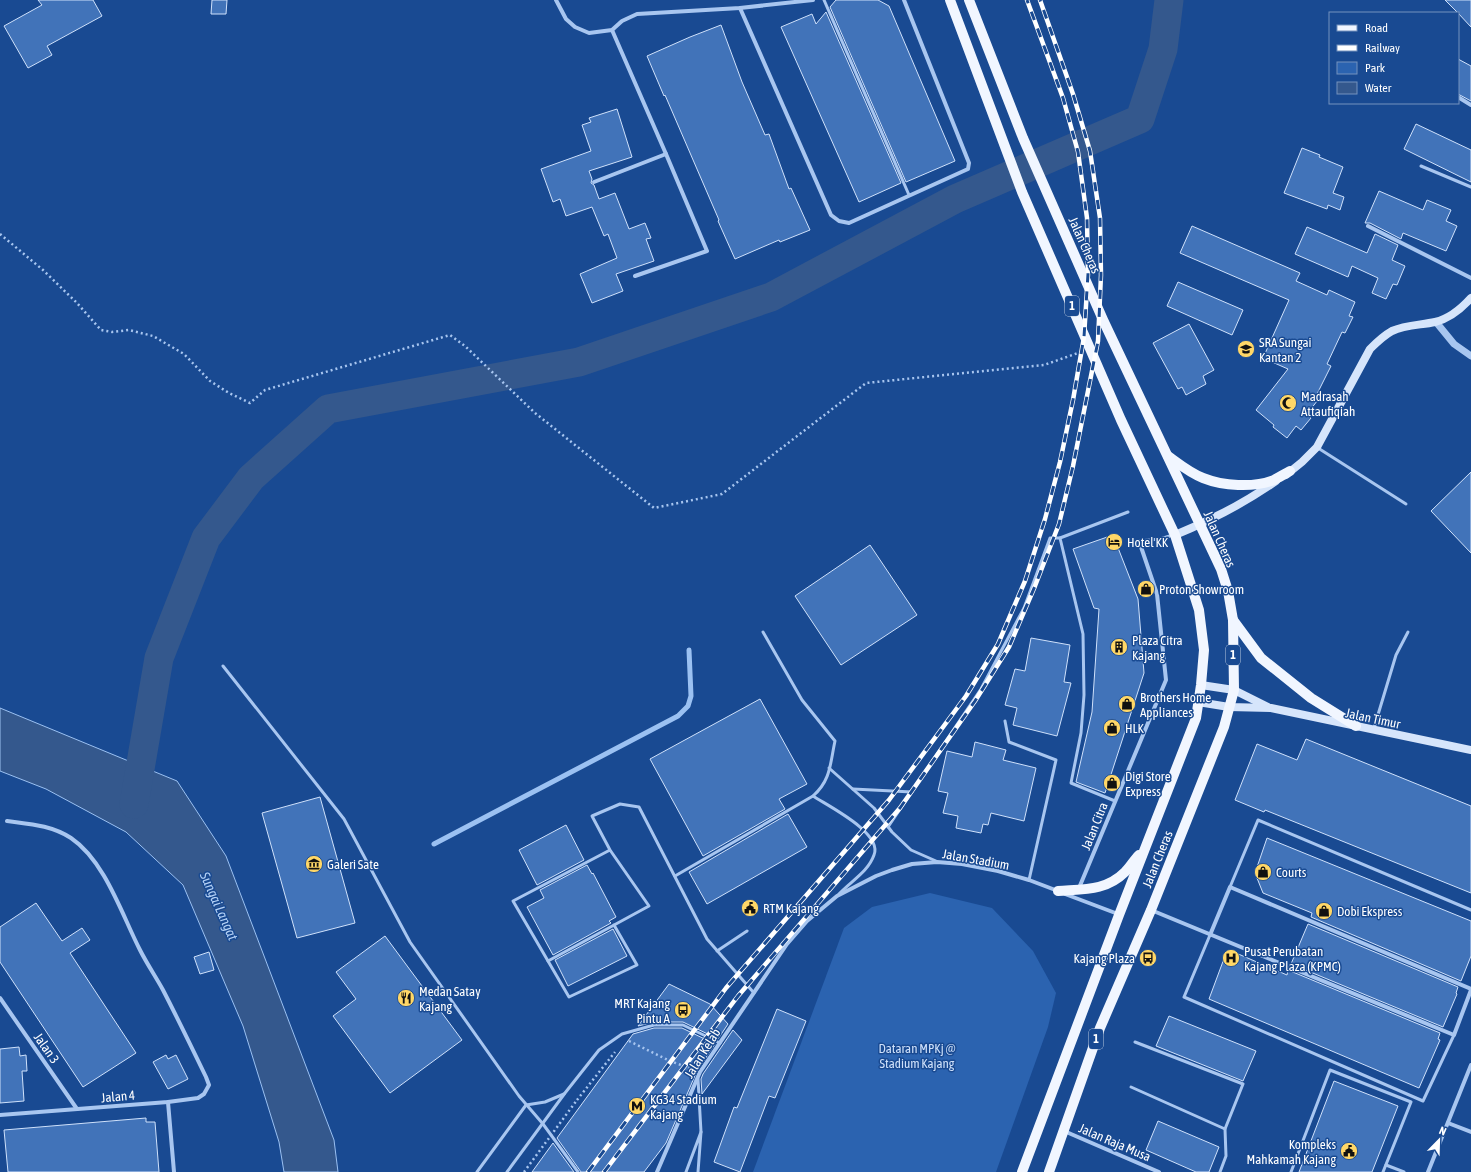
<svg xmlns="http://www.w3.org/2000/svg" width="1471" height="1172" font-family="'Asap Condensed',sans-serif">
	<style>
		.green { fill: #2b63b0 }
		.water { fill: #34588d; stroke: #9bc1f2 }
		.lines { fill: none; stroke-linecap: round; stroke-linejoin: round }
		.stream { stroke: #9bc1f2; stroke-width: 5 }
		.river { stroke: #34588d; stroke-width: 29 }
		.building { fill: #4173b9; stroke: #cfe1fb }
		.path { stroke: #a8c6f0; stroke-width: 2.5; stroke-dasharray: 2 3; stroke-linecap: butt }
		.service { stroke: #a8c6f0; stroke-width: 3 }
		.minor { stroke: #a8c6f0; stroke-width: 4 }
		.tertiary { stroke: #a8c6f0; stroke-width: 7 }
		.secondary { stroke: #d6e5fb; stroke-width: 8 }
		.primary { stroke: #f1f6ff; stroke-width: 10 }
		.rail-casing { stroke: #fff; stroke-width: 4.5 }
		.rail { stroke: #194a92; stroke-width: 3; stroke-dasharray: 9; stroke-linecap: butt }
		.path-bridge { stroke: #a8c6f0; stroke-width: 2.5; stroke-dasharray: 2 3; stroke-linecap: butt }
		.labels { text-anchor: middle; stroke-width: 3; stroke-linejoin: round; paint-order: stroke }
		.shield { fill: #194a92; stroke: #bac9de; stroke-width: 1 }
		.shield-label { font-size: 12px; font-weight: bold; fill: #fff }
		.street-label { font-size: 13px; fill: #fff; stroke: #194a92 }
		.poi-label { font-size: 13px; fill: #fff; stroke: #194a92; text-anchor: start }
		.park-label { font-size: 13px; fill: #cfe1fb; stroke: #194a92 }
		.water-label { font-size: 14px; font-style: italic; fill: #b4d1f6; stroke: #194a92 }
	</style>
	<rect width="100%" height="100%" fill="#194a92"/>
	<!-- green -->
	<polygon class="green" points="930,893 992,908 1033,951 1056,993 1048,1027 996,1172 753,1172 844,928 872,907"/>
	<!-- water -->
	<polygon class="water" points="0,708 177,781 226,856 334,1140 338,1172 284,1172 279,1142 243,1026 183,885 126,832 46,789 0,771"/>
	<g class="lines">
		<!-- stream -->
		<polyline class="stream" points="434,844 678,716 688,706 691,696 689,650"/>
		<!-- river -->
		<polyline class="river" points="134,804 159,658 206,538 251,478 328,409 579,362 771,297 955,199 1140,119 1163,49 1169,0"/>
	</g>
	<!-- building -->
	<g class="building">
		<polygon points="38,0 93,0 102,16 47,46 52,55 28,68 4,26 42,5"/>
		<polygon points="212,0 227,0 226,14 211,14"/>
		<polygon points="836,0 878,0 889,6 955,161 906,182 830,7"/>
		<polygon points="1445,0 1471,0 1471,27 1458,13"/>
		<polygon points="826,12 901,183 859,202 781,27 812,14 816,24"/>
		<polygon points="721,25 742,82 765,135 769,134 789,189 791,188 810,230 780,242 779,240 735,259 718,221 719,220 665,95 664,96 647,56 690,37"/>
		<polygon points="1458,59 1471,66 1471,101 1458,94"/>
		<polygon points="617,109 632,157 589,171 592,179 591,183 594,185 599,199 615,193 629,229 645,223 651,238 646,239 654,261 616,274 623,291 592,303 580,274 617,258 608,234 604,236 592,207 566,216 560,199 553,202 541,169 591,151 582,125 591,122 589,118"/>
		<polygon points="1416,124 1471,150 1471,182 1404,149"/>
		<polygon points="1302,148 1320,155 1319,157 1343,167 1333,193 1344,197 1340,210 1328,205 1327,209 1284,193"/>
		<polygon points="1379,191 1423,210 1427,200 1451,210 1446,221 1457,226 1446,251 1403,233 1401,239 1370,223 1365,223"/>
		<polygon points="1192,226 1300,273 1296,281 1327,295 1329,290 1355,302 1349,316 1353,317 1345,333 1342,332 1327,364 1331,366 1317,394 1321,396 1307,414 1311,418 1301,430 1296,426 1287,438 1273,427 1274,425 1256,410 1288,369 1263,358 1289,300 1180,253"/>
		<polygon points="1307,227 1367,253 1375,234 1398,245 1392,260 1405,266 1397,285 1393,284 1386,299 1372,293 1378,278 1352,266 1348,277 1295,254"/>
		<polygon points="1178,282 1243,310 1232,335 1167,306"/>
		<polygon points="1189,324 1214,370 1203,376 1206,384 1186,395 1182,387 1178,389 1153,343"/>
		<polygon points="1471,472 1471,553 1431,511"/>
		<polygon points="1113,535 1138,599 1144,673 1105,793 1076,782 1092,712 1099,609 1094,608 1073,549"/>
		<polygon points="870,545 917,615 841,665 795,596"/>
		<polygon points="1031,638 1070,645 1064,682 1071,683 1057,736 1013,725 1017,708 1005,705 1015,669 1025,671"/>
		<polygon points="760,699 807,784 779,799 785,809 703,856 650,759"/>
		<polygon points="1306,739 1471,806 1471,893 1265,810 1264,812 1235,800 1257,744 1297,760"/>
		<polygon points="975,742 1006,750 1003,760 1036,768 1024,821 991,813 988,825 983,824 981,833 956,828 958,816 943,813 948,793 938,791 947,751 972,757"/>
		<polygon points="320,797 355,923 297,938 262,813"/>
		<polygon points="788,814 807,847 707,904 689,872"/>
		<polygon points="566,825 584,860 537,885 519,850"/>
		<polygon points="1267,838 1471,921 1471,956 1461,981 1311,917 1312,913 1263,893 1255,873"/>
		<polygon points="587,865 592,874 593,873 616,917 609,921 611,923 553,955 527,907 544,898 540,890"/>
		<polygon points="36,903 62,941 82,928 90,940 70,953 136,1053 83,1087 0,962 0,927"/>
		<polygon points="1308,924 1458,987 1456,993 1457,994 1443,1027 1291,964"/>
		<polygon points="613,929 627,956 568,986 555,960"/>
		<polygon points="385,936 462,1040 390,1093 333,1016 356,999 336,972"/>
		<polygon points="209,952 214,970 200,974 194,957"/>
		<polygon points="1236,953 1287,975 1288,970 1440,1033 1438,1039 1440,1040 1419,1088 1209,999 1225,956"/>
		<polygon points="669,984 710,1004 728,1024 718,1039 683,1022 654,1022 638,1026"/>
		<polygon points="777,1009 806,1021 775,1098 769,1096 740,1172 714,1162 734,1107 737,1108"/>
		<polygon points="1169,1016 1256,1051 1243,1081 1156,1046"/>
		<polygon points="654,1028 682,1028 715,1044 697,1071 666,1143 644,1172 581,1172 557,1138 633,1034"/>
		<polygon points="733,1030 742,1040 702,1094 701,1079 703,1074"/>
		<polygon points="19,1047 20,1056 26,1055 27,1071 22,1071 24,1101 0,1103 0,1049"/>
		<polygon points="166,1055 168,1059 176,1055 188,1079 168,1089 153,1062"/>
		<polygon points="1334,1081 1398,1106 1372,1172 1299,1172"/>
		<polygon points="146,1118 146,1122 155,1122 159,1172 8,1172 4,1130"/>
		<polygon points="1158,1121 1219,1147 1209,1172 1196,1172 1146,1150"/>
		<polygon points="553,1143 574,1172 532,1172"/>
	</g>
	<g class="lines">
		<!-- path -->
		<g class="path">
			<polyline points="0,234 43,270 76,302 101,330 112,332 129,330 153,336 184,354 210,381 229,393 250,403 265,390 450,335 465,346 535,413 654,508 722,494 866,383 1044,365 1078,353"/>
			<polyline points="629,1041 670,1061 692,1069"/>
			<polyline points="577,1100 615,1052"/>
		</g>
		<!-- service -->
		<g class="service">
			<polyline points="824,0 909,195"/>
			<polyline points="1421,166 1471,187"/>
			<polyline points="1318,448 1406,504"/>
			<polyline points="1139,541 1160,539 1173,535"/>
			<polyline points="223,666 344,819 410,942 519,1096 543,1124 578,1172"/>
			<polyline points="1005,721 1009,742 1056,760 1029,880"/>
			<polyline points="1374,728 1396,655 1408,632"/>
			<polyline points="829,768 874,808 892,832 911,850 936,861"/>
			<polyline points="853,789 912,792"/>
			<path d="M813 796C828 806 883 833 874 855 868 872 851 881 839 894"/>
			<polyline points="1115,801 1071,783 1081,733 1084,695 1083,634 1060,538 1128,512"/>
			<polyline points="888,827 981,689 1024,608 1050,538 1060,538"/>
			<polyline points="610,850 513,901 548,961 649,906 610,850 592,816 620,804 639,807 707,939 754,993"/>
			<path d="M675 876 813 796C831 780 830 764 835 741L802 700 763 632"/>
			<polyline points="1230,887 1258,820 1471,910"/>
			<polyline points="1210,935 1184,997 1423,1101 1454,1035"/>
			<polyline points="717,951 747,931"/>
			<polyline points="548,961 569,997 637,965 614,925"/>
			<polyline points="1135,1042 1243,1084 1225,1129 1226,1156 1220,1172"/>
			<polyline points="698,1079 701,1132"/>
			<polyline points="1131,1087 1225,1129"/>
			<polyline points="1386,1165 1404,1172"/>
			<polyline points="477,1172 526,1105 545,1102 564,1094"/>
			<polyline points="507,1172 565,1093 599,1050 622,1034 654,1025 683,1025 720,1043"/>
			<polyline points="686,1172 701,1132 698,1172"/>
			<polyline points="1291,1172 1330,1070 1411,1102 1383,1172"/>
		</g>
		<!-- minor -->
		<g class="minor">
			<polyline points="556,0 566,19 575,27 589,33 612,30 622,21 637,14 740,8 813,0"/>
			<polyline points="740,8 831,215 839,221 849,223 968,169 969,163 904,0"/>
			<polyline points="612,30 666,154 707,251 635,276"/>
			<polyline points="1458,97 1471,105"/>
			<polyline points="594,182 666,154"/>
			<polyline points="1368,226 1471,278"/>
			<polyline points="1079,888 1166,680 1157,594 1139,541"/>
			<polyline points="1065,894 1118,914"/>
			<polyline points="1151,910 1454,1035 1471,990"/>
			<polyline points="1210,935 1230,887 1471,989"/>
			<polyline points="0,998 77,1109"/>
			<polyline points="168,1102 174,1172"/>
			<path d="M0 1115 168 1102 198 1098 204 1094 209 1085 206 1077C192 1048 178 1019 163 990 156 977 147 964 140 950 122 915 105 861 71 838 51 825 29 824 7 821"/>
			<polyline points="1448,1123 1471,1132"/>
			<polyline points="1064,1131 1159,1172"/>
			<polyline points="657,1172 700,1072 787,944 807,921 837,896 876,876 892,870 912,864 937,862 962,864 998,871 1029,880 1058,891"/>
			<polyline points="1428,1172 1471,1065"/>
		</g>
		<!-- tertiary -->
		<polyline class="tertiary" points="1436,322 1454,344 1471,356"/>
		<!-- secondary -->
		<g class="secondary">
			<path d="M1286 475 1302 462 1317 447 1370 349C1377 342 1383 336 1392 331 1405 325 1421 325 1435 322 1449 319 1461 309 1471 298"/>
			<path d="M1175 535C1212 520 1243 504 1276 481"/>
			<polyline points="1201,685 1234,690 1268,707"/>
			<polyline points="1198,702 1229,707 1271,708 1471,750"/>
		</g>
		<!-- primary -->
		<g class="primary">
			<polyline points="950,0 1022,192 1121,420 1175,535 1199,610 1204,650 1201,685 1196,718 1119,915 1022,1172"/>
			<polyline points="969,0 1023,138 1104,322 1221,569 1228,591 1233,620 1234,690 1224,727 1151,910 1100,1028 1049,1172"/>
			<path d="M1168 456C1179 464 1190 473 1203 478 1223 486 1253 488 1274 480 1279 477 1285 474 1290 471"/>
			<polyline points="1233,620 1261,658 1311,698 1356,726"/>
			<path d="M1058 891C1084 889 1106 891 1125 872 1130 867 1134 860 1139 855"/>
		</g>
		<defs>
			<g id="rail">
				<polyline points="588,1172 726,988 889,800 966,696 998,644 1025,581 1045,519 1060,462 1073,400 1084,337 1088,274 1087,218 1078,152 1063,98 1027,0"/>
				<polyline points="604,1172 738,996 900,808 975,701 1009,647 1035,586 1059,524 1073,466 1098,341 1101,275 1100,218 1090,151 1073,94 1040,0"/>
			</g>
		</defs>
		<!-- rail casing -->
		<use href="#rail" class="rail-casing"/>
		<!-- rail -->
		<use href="#rail" class="rail"/>
		<!-- path-bridge -->
		<polyline class="path-bridge" points="524,1172 577,1100"/>
	</g>
	<!-- icons -->
	<defs>
		<symbol id="school-disc" viewBox="-11 -11 22 22"><circle r="9.5" fill="#ffd767" stroke="#194a92"/><path d="M0-5L7-2L0 1L-7-2ZM-4 1L0 2.5L4 1V4Q0 6-4 4Z" fill="#111"/></symbol>
		<symbol id="mosque-disc" viewBox="-11 -11 22 22"><circle r="9.5" fill="#ffd767" stroke="#194a92"/><path d="M3.5-4.9A6 6 0 1 0 3.5 4.9A5 5 0 1 1 3.5-4.9Z" fill="#111"/></symbol>
		<symbol id="hotel-disc" viewBox="-11 -11 22 22"><circle r="9.5" fill="#ffd767" stroke="#194a92"/><path d="M-6-4.5h1.5V1H6V5H4.5V3h-9V5H-6ZM-4 0a1.8 1.8 0 1 1 3.6 0ZM.5 0V-2.5h3Q6-2.5 6 0Z" fill="#111"/></symbol>
		<symbol id="shop-disc" viewBox="-11 -11 22 22"><circle r="9.5" fill="#ffd767" stroke="#194a92"/><path d="M-5-2.5h2.3a2.7 3.5 0 0 1 5.4 0H5L5.5 6h-11ZM-1.5-2.5h3a1.5 2.3 0 0 0-3 0Z" fill="#111"/></symbol>
		<symbol id="building-disc" viewBox="-11 -11 22 22"><circle r="9.5" fill="#ffd767" stroke="#194a92"/><path d="M-4-6H4V6H1V3H-1V6H-4ZM-2.5-4.3h1.7v1.8h-1.7ZM.8-4.3h1.7v1.8H.8ZM-2.5-1h1.7V.8h-1.7ZM.8-1h1.7V.8H.8Z" fill="#111"/></symbol>
		<symbol id="museum-disc" viewBox="-11 -11 22 22"><circle r="9.5" fill="#ffd767" stroke="#194a92"/><path d="M0-6L6-3V-2H-6V-3ZM-5-1h2V3h-2ZM-1-1h2V3h-2ZM3-1h2V3H3ZM-6 4H6V6H-6Z" fill="#111"/></symbol>
		<symbol id="civic-disc" viewBox="-11 -11 22 22"><circle r="9.5" fill="#ffd767" stroke="#194a92"/><path d="M-.6-6.5H3V-4.5H.6V-3L4-1V1h2V6H-6V1h2V-1L-.6-3ZM-1.2 2.5V6h2.4V2.5Z" fill="#111"/></symbol>
		<symbol id="bus-disc" viewBox="-11 -11 22 22"><circle r="9.5" fill="#ffd767" stroke="#194a92"/><path d="M-5-6H5V4H4V6H2V4H-2V6H-4V4H-5ZM-3.5-4V0h7V-4ZM-3.5 1.2v1.5H-2V1.2ZM2 1.2v1.5H3.5V1.2Z" fill="#111"/></symbol>
		<symbol id="hospital-disc" viewBox="-11 -11 22 22"><circle r="9.5" fill="#ffd767" stroke="#194a92"/><path d="M-5-5h3v3.5h4V-5h3V5h-3V1.5h-4V5h-3Z" fill="#111"/></symbol>
		<symbol id="restaurant-disc" viewBox="-11 -11 22 22"><circle r="9.5" fill="#ffd767" stroke="#194a92"/><path d="M-5-6h1v4h1v-4h1v4h1v-4h1v5L-1.5 .5V6h-2V.5L-5-1ZM5-6V6H3V1.5H1.5Q1.5-4 5-6Z" fill="#111"/></symbol>
		<symbol id="metro-disc" viewBox="-11 -11 22 22"><circle r="9.5" fill="#ffd767" stroke="#194a92"/><path d="M-5.5 5V-5H-3L0 0L3-5H5.5V5H3V-.5L0 4L-3-.5V5Z" fill="#111"/></symbol>
	</defs>
	<g fill-rule="evenodd">
		<use href="#school-disc" x="1236" y="339" width="20" height="20"/>
		<use href="#mosque-disc" x="1278" y="393" width="20" height="20"/>
		<use href="#hotel-disc" x="1104" y="532" width="20" height="20"/>
		<use href="#shop-disc" x="1136" y="579" width="20" height="20"/>
		<use href="#building-disc" x="1109" y="637" width="20" height="20"/>
		<use href="#shop-disc" x="1117" y="694" width="20" height="20"/>
		<use href="#shop-disc" x="1102" y="718" width="20" height="20"/>
		<use href="#shop-disc" x="1102" y="773" width="20" height="20"/>
		<use href="#museum-disc" x="304" y="854" width="20" height="20"/>
		<use href="#shop-disc" x="1253" y="862" width="20" height="20"/>
		<use href="#civic-disc" x="740" y="898" width="20" height="20"/>
		<use href="#shop-disc" x="1314" y="901" width="20" height="20"/>
		<use href="#bus-disc" x="1138" y="948" width="20" height="20"/>
		<use href="#hospital-disc" x="1221" y="948" width="20" height="20"/>
		<use href="#restaurant-disc" x="396" y="988" width="20" height="20"/>
		<use href="#bus-disc" x="673" y="1000" width="20" height="20"/>
		<use href="#metro-disc" x="627" y="1096" width="20" height="20"/>
		<use href="#civic-disc" x="1339" y="1141" width="20" height="20"/>
	</g>
	<g class="labels">
		<!-- shield labels -->
		<g class="shield">
			<rect x="1065" y="296" width="14" height="20" rx="3"/>
			<rect x="1226" y="645" width="14" height="20" rx="3"/>
			<rect x="1089" y="1029" width="14" height="20" rx="3"/>
		</g>
		<g class="shield-label">
			<text x="1072" y="310">1</text>
			<text x="1233" y="659">1</text>
			<text x="1096" y="1043">1</text>
		</g>
		<!-- street labels -->
		<g class="street-label">
			<text transform="translate(1085 245) rotate(66)" y="5">Jalan Cheras</text>
			<text transform="translate(1220 539) rotate(66)" y="5">Jalan Cheras</text>
			<text transform="translate(1373 718) rotate(12)" y="5">Jalan Timur</text>
			<text transform="translate(1094 826) rotate(-68)" y="5">Jalan Citra</text>
			<text transform="translate(976 859) rotate(10)" y="5">Jalan Stadium</text>
			<text transform="translate(1157 859) rotate(-68)" y="5">Jalan Cheras</text>
			<text transform="translate(47 1048) rotate(55)" y="5">Jalan 3</text>
			<text transform="translate(702 1053) rotate(-58)" y="5">Jalan Kelab</text>
			<text transform="translate(118 1096) rotate(-5)" y="5">Jalan 4</text>
			<text transform="translate(1115 1142) rotate(23)" y="5">Jalan Raja Musa</text>
		</g>
		<!-- poi labels -->
		<g class="poi-label">
			<text x="1259" y="347">SRA Sungai<tspan x="1259" dy="15">Kantan 2</tspan></text>
			<text x="1301" y="401">Madrasah<tspan x="1301" dy="15">Attaufiqiah</tspan></text>
			<text x="1127" y="547">Hotel KK</text>
			<text x="1159" y="594">Proton Showroom</text>
			<text x="1132" y="645">Plaza Citra<tspan x="1132" dy="15">Kajang</tspan></text>
			<text x="1140" y="702">Brothers Home<tspan x="1140" dy="15">Appliances</tspan></text>
			<text x="1125" y="733">HLK</text>
			<text x="1125" y="781">Digi Store<tspan x="1125" dy="15">Express</tspan></text>
			<text x="327" y="869">Galeri Sate</text>
			<text x="1276" y="877">Courts</text>
			<text x="763" y="913">RTM Kajang</text>
			<text x="1337" y="916">Dobi Ekspress</text>
			<text x="1244" y="956">Pusat Perubatan<tspan x="1244" dy="15">Kajang Plaza (KPMC)</tspan></text>
			<text x="1135" y="963" text-anchor="end">Kajang Plaza</text>
			<text x="419" y="996">Medan Satay<tspan x="419" dy="15">Kajang</tspan></text>
			<text x="670" y="1008" text-anchor="end">MRT Kajang<tspan x="670" dy="15">Pintu A</tspan></text>
			<text x="650" y="1104">KG34 Stadium<tspan x="650" dy="15">Kajang</tspan></text>
			<text x="1336" y="1149" text-anchor="end">Kompleks<tspan x="1336" dy="15">Mahkamah Kajang</tspan></text>
		</g>
		<!-- park labels -->
		<g class="park-label">
			<text x="917" y="1053">Dataran MPKj @<tspan x="917" dy="15">Stadium Kajang</tspan></text>
		</g>
		<!-- water labels -->
		<g class="water-label">
			<text transform="translate(219 906) rotate(66)" y="5">Sungai Langat</text>
		</g>
	</g>
	<!-- legend -->
	<rect x="1329" y="12" width="130" height="92" fill="#194a92" stroke="#7592be"/>
	<rect x="1337" y="25" width="20" height="6" fill="#f1f6ff" stroke="#7592be"/>
	<text x="1365" y="32" font-size="12" fill="#ffffff">Road</text>
	<rect x="1337" y="45" width="20" height="6" fill="#ffffff" stroke="#7592be"/>
	<text x="1365" y="52" font-size="12" fill="#ffffff">Railway</text>
	<rect x="1337" y="62" width="20" height="12" fill="#2b63b0" stroke="#7592be"/>
	<text x="1365" y="72" font-size="12" fill="#ffffff">Park</text>
	<rect x="1337" y="82" width="20" height="12" fill="#34588d" stroke="#7592be"/>
	<text x="1365" y="92" font-size="12" fill="#ffffff">Water</text>
	<!-- north arrow -->
	<g transform="translate(1439 1140) rotate(23)" stroke="#194a92" stroke-width="3" paint-order="stroke">
	<path d="M0-3L7 15L0 10L-7 15Z" fill="#ffffff"/>
	<text y="-6" font-size="11" font-weight="bold" text-anchor="middle" fill="#ffffff">N</text>
	</g>
</svg>
